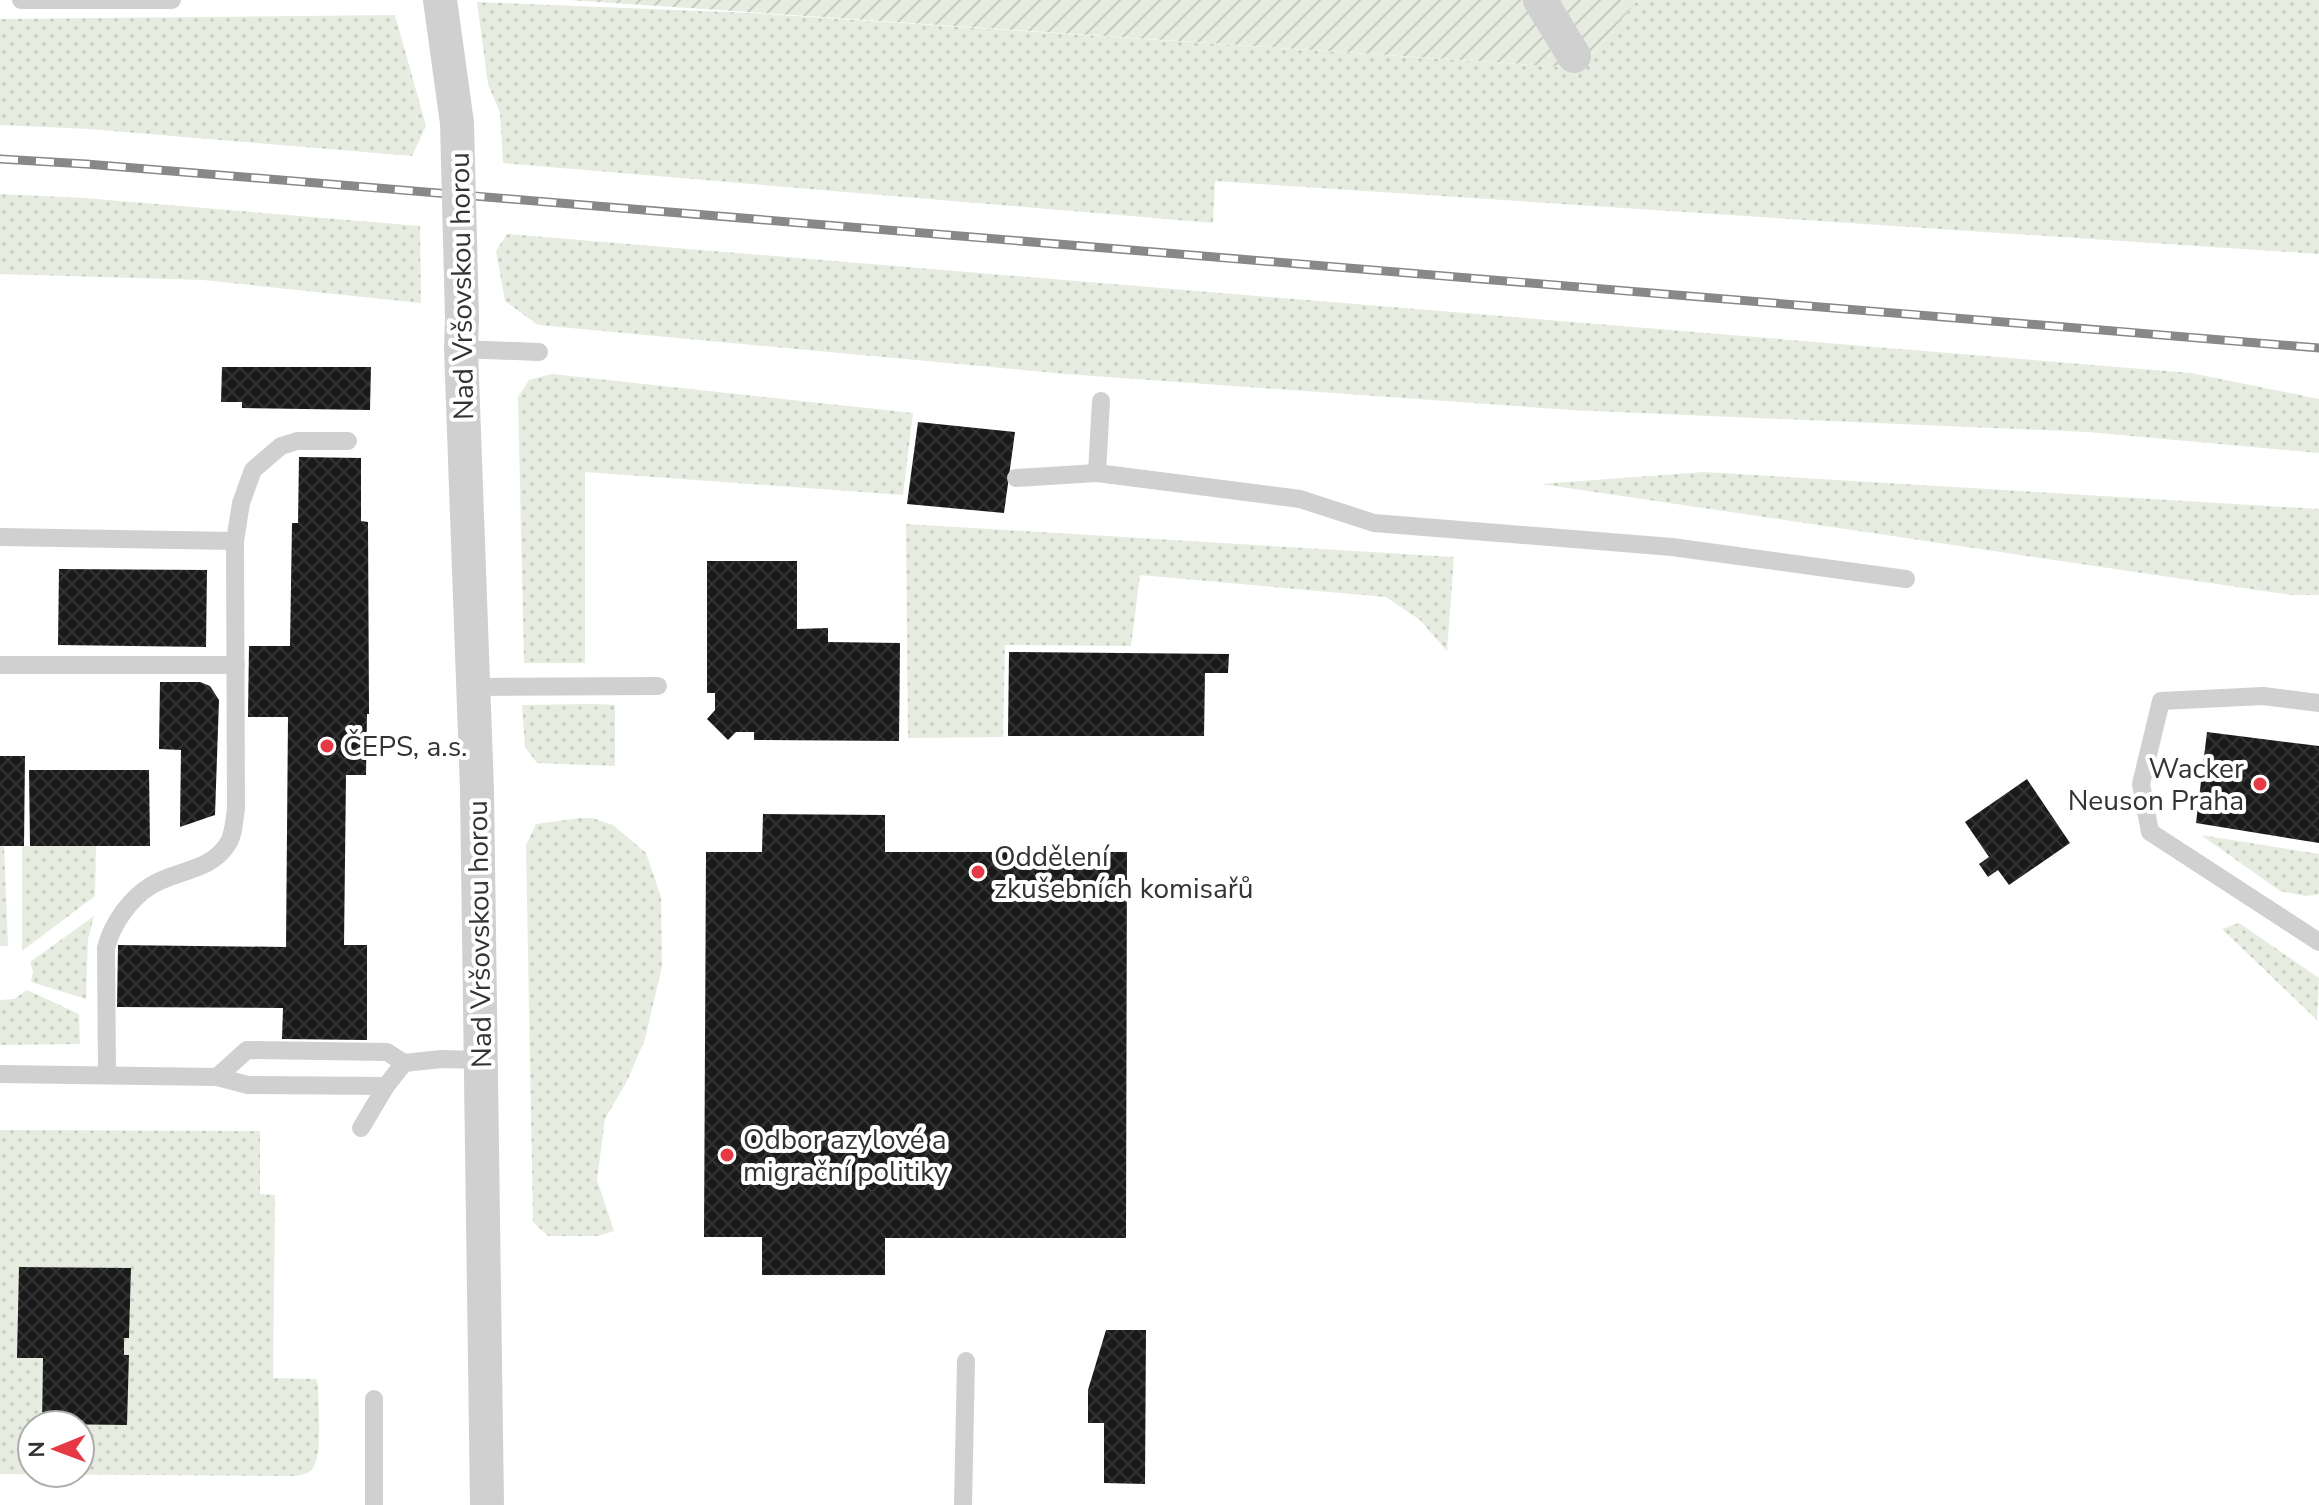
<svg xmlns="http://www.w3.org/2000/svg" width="2319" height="1505" font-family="'Nunito Sans',sans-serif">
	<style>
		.grass { fill: url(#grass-dots); fill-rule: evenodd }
		.garden { fill: url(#garden-furrows) }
		.building { fill: url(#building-cross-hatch) }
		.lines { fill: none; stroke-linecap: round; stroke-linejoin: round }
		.lane { stroke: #d0d0d0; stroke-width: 18 }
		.street { stroke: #d0d0d0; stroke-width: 34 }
		.rail-casing { stroke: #888; stroke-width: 9 }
		.rail { stroke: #fff; stroke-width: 6; stroke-dasharray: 18; stroke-linecap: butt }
		.street-bridge { stroke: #d0d0d0; stroke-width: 34 }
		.poi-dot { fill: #e63946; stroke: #fff; stroke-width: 3 }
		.labels { text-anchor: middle; stroke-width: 8; stroke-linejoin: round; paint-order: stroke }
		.street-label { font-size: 28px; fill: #333; stroke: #fff }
		.poi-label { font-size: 28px; fill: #333; stroke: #fff; text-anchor: start }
	</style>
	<defs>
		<pattern id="grass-dots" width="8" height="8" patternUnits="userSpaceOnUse" patternTransform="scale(2)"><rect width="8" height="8" fill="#e6ecdf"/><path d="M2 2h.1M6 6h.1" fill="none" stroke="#c6cbc0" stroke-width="1.8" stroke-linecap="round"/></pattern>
		<pattern id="garden-furrows" width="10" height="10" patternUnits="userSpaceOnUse" patternTransform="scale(2)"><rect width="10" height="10" fill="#e6ecdf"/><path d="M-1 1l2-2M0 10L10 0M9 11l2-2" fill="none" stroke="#c6cbc0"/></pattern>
		<pattern id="building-cross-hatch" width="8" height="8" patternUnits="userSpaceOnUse" patternTransform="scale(2)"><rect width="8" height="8" fill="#1a1a1a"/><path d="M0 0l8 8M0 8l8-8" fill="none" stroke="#333"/></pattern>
	</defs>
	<rect width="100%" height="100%" fill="#fff"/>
	<!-- grass -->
	<g class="grass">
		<polygon points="1638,0 2319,0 2319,254 1215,181 1213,223 503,163 500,113 488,84 477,2 751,13 1580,68"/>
		<polygon points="395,15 426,126 412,156 89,129 0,125 0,19"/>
		<polygon points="0,194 84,198 420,226 421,303 203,280 0,274"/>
		<polygon points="507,234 2191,373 2319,399 2319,453 2088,432 1571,410 1066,374 538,325 505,301 496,251"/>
		<polygon points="552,374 913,413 903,495 585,472 585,663 524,663 518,397 529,380"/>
		<polygon points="1704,472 2319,509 2319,595 2291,595 1541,484"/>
		<polygon points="906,524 1454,557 1447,651 1420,620 1386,597 1140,575 1131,646 1005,645 1003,737 908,738"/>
		<polygon points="593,704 615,705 615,766 537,763 525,747 522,705"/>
		<polygon points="580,818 592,818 613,825 646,853 661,897 662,966 645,1039 628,1079 605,1119 597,1180 614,1231 598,1236 548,1236 533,1222 526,845 536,824"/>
		<polygon points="2201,835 2319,854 2319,894 2306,896 2280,891"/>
		<polygon points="0,846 4,846 8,946 0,946"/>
		<polygon points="22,846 96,846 95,896 22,951"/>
		<polygon points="94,916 88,939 86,999 31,982 33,971 30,962"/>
		<polygon points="2239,923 2319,978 2317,1020 2222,929"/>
		<polygon points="27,990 79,1014 80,1044 0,1045 0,1000 14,999"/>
		<path d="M0 1130 260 1131V1194L275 1195 273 1378 316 1379 318 1385C318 1404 323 1453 313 1468 309 1474 303 1474 296 1476L0 1474ZM19 1267 131 1268 129 1337 124 1338V1355L129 1356 127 1425 42 1424 43 1358H18ZM32 1425H80V1473H32Z"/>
	</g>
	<!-- garden -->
	<polygon class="garden" points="569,0 1638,0 1580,68"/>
	<!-- building -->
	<g class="building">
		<polygon points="222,367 371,367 370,410 242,408 242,402 221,402"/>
		<polygon points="918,422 1015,432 1004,513 907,504"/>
		<polygon points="299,457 361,458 361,521 368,522 369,714 367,714 366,775 346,775 344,945 367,945 367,1040 282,1039 283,1008 117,1007 118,945 286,947 288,717 248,717 249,646 290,646 292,523 298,523"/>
		<polygon points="707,561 797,561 797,629 828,628 828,642 900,643 899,741 754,740 754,732 736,732 728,740 707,719 715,710 715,693 707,693"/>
		<polygon points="59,569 207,570 206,647 58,645"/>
		<polygon points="1009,652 1229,654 1228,673 1205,673 1204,736 1008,736"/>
		<polygon points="160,682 200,682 210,686 219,700 215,815 180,827 181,750 159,749"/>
		<polygon points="2207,732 2319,746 2319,843 2196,823"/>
		<polygon points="0,756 25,756 24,846 0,846"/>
		<polygon points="29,770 149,770 150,846 30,846"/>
		<polygon points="2027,779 2070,843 2009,885 1998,870 1988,877 1979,864 1989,857 1965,822"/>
		<polygon points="763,814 885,815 885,852 1127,852 1126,1238 885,1238 885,1275 762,1275 762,1237 704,1237 706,852 762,852"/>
		<polygon points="19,1267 131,1268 129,1338 124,1338 124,1355 129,1355 127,1425 42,1424 43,1358 17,1358"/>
		<polygon points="1106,1330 1146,1330 1145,1484 1104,1483 1104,1423 1088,1423 1088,1390"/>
	</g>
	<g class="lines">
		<!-- lane -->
		<g class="lane">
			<polyline points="21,0 172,0"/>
			<polyline points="461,349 539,352"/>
			<polyline points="1097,473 1101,401"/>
			<polyline points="1016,478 1097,473 1300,499 1374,523 1672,547 1906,579"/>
			<polyline points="0,537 235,541"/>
			<polyline points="0,665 236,665"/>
			<polyline points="472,687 658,686"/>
			<polyline points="2319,703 2263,696 2161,701 2141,784 2150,832 2319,942"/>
			<polyline points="0,1074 217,1077 248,1085 386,1086"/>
			<path d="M107 1075 106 948C112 924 130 898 152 885 177 870 210 871 227 845 234 836 234 820 236 809L235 541 241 503 253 470 281 446 297 441H348"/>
			<polyline points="217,1077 247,1050 387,1052 404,1063 442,1059 482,1060"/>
			<polyline points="361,1128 386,1086 404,1063"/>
			<polyline points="374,1505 374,1399"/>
			<polyline points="963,1505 966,1361"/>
		</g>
		<!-- street -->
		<g class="street">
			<polyline points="440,0 457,123"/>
			<polyline points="1540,0 1574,56"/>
			<polyline points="462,318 461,349 477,791 487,1505"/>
		</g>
		<defs>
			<polyline id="rail" points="0,159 86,164 2319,348"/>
		</defs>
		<!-- rail casing -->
		<use href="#rail" class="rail-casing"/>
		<!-- rail -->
		<use href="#rail" class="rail"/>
		<!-- street-bridge -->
		<polyline class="street-bridge" points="457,123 462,318"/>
	</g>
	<!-- markers -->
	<g class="poi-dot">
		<circle cx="327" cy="746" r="8"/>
		<circle cx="2260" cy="784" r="8"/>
		<circle cx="978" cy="872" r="8"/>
		<circle cx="727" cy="1155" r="8"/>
	</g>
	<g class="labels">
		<!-- street labels -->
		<g class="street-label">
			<text transform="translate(461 286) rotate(-91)" y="10">Nad Vršovskou horou</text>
			<text transform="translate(479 934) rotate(-91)" y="10">Nad Vršovskou horou</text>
		</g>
		<!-- poi labels -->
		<g class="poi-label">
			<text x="343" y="756">ČEPS, a.s.</text>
			<text x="2244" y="778" text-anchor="end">Wacker<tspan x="2244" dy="32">Neuson Praha</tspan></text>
			<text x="994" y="866">Oddělení<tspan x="994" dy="32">zkušebních komisařů</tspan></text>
			<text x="743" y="1149">Odbor azylové a<tspan x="743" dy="32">migrační politiky</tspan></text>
		</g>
	</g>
	<!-- north arrow -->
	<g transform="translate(56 1449) rotate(269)"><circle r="38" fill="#ffffff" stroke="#adadad" stroke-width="2"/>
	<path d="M0-6L14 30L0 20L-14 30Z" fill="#e63946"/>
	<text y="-12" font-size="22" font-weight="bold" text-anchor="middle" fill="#333333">N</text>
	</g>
</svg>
